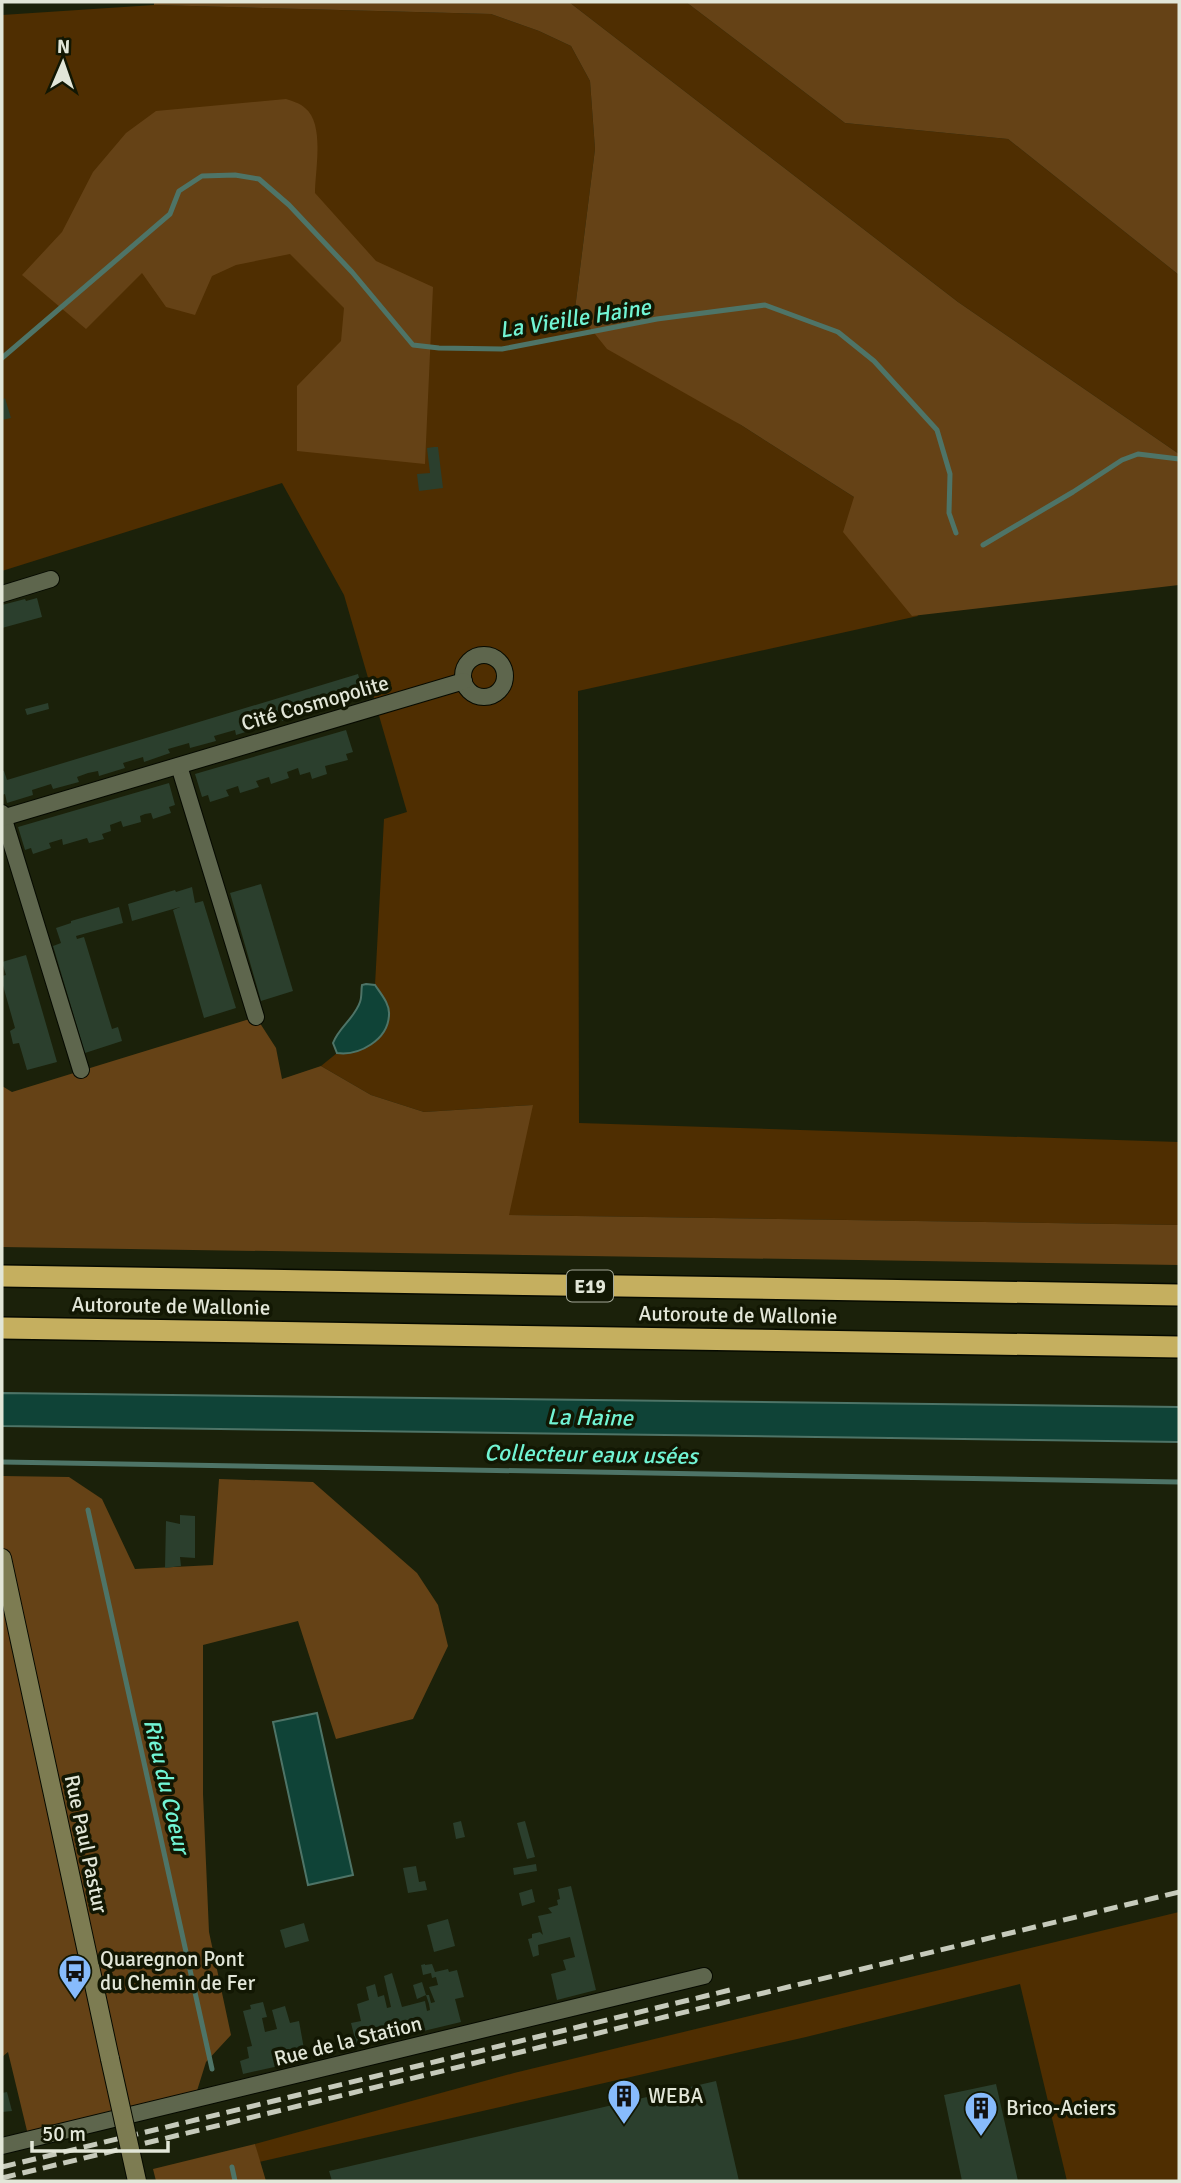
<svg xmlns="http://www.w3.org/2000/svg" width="1181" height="2183" font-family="Signika,sans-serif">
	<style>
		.green { fill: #4f2e01 }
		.forest { fill: #654216 }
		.water { fill: #0f4337; stroke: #4e7467; stroke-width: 2 }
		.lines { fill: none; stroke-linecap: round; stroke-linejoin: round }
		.stream { stroke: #4e7467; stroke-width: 5 }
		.building { fill: #2b3f2d }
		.street-casing { stroke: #060a00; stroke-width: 18 }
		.secondary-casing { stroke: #060a00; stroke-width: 20 }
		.highway-casing { stroke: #060a00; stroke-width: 24 }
		.street { stroke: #5e664d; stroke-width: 16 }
		.secondary { stroke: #7d7c52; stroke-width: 18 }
		.highway { stroke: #c5af5f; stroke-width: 21 }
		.rail { stroke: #c6cabb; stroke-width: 5; stroke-dasharray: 14 7; stroke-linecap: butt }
		.secondary-bridge-casing { stroke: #060a00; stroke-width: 20; stroke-linecap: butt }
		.secondary-bridge { stroke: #7d7c52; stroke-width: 18 }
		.labels { text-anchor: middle; stroke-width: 7; stroke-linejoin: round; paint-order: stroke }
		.shield { fill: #121703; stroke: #a4a898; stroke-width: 2 }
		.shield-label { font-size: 19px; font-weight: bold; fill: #e2e6d8 }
		.street-label { font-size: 21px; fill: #e2e6d8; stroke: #121703 }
		.poi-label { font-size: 21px; fill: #e2e6d8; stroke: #121703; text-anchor: start }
		.water-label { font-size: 23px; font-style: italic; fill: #71f4d4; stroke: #121703 }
	</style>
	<rect width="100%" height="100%" fill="#1b210a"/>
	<!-- green -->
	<g class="green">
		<polygon points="569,2 686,2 845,123 1008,139 1179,275 1179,454 958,302"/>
		<polygon points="154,5 491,14 539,31 571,46 590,81 595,149 575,309 741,425 854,497 918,616 578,691 579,1123 1179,1142 1179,1225 508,1215 532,1105 424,1112 371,1095 321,1066 337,1053 354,1051 385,999 375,985 384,819 407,812 344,595 282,483 2,571 2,15"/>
		<polygon points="1179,1912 1179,2181 1067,2181 1020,1984 806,2037 259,2162 255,2144 514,2073"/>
	</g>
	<!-- forest -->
	<g class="forest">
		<polygon points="154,2 569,2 958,302 1179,454 1179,585 912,616 843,532 854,497 741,425 607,349 575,309 595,149 590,81 571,46 539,31 491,14 154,5"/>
		<polygon points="686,2 1179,2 1179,275 1008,139 845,123"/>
		<path d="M286 99C292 101 300 103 305 108 325 124 315 170 315 193L376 261 433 287 425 464 297 451V386L341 341 344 308 290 254 236 265 212 276 195 315 166 307 142 273 86 329 22 275 62 232 93 172 126 133 156 111Z"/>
		<polygon points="256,1017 276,1048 282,1079 321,1066 371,1095 424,1112 533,1105 509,1215 1179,1225 1179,1265 2,1247 2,1086 12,1092"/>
		<polygon points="2,1476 69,1477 102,1499 135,1569 213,1565 219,1479 313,1482 417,1573 438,1605 448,1646 413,1719 336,1739 298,1621 203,1645 203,1794 209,1932 231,2035 206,2062 196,2094 28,2135 8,2052 2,2057"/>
		<polygon points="255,2144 266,2181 156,2181 153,2169"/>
	</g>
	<!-- water -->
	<g class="water">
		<path d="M366 984 375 985C381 994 390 1004 389 1015 388 1040 359 1056 337 1053L333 1043C339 1027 354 1019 360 1002 362 997 361 991 362 985Z"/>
		<polygon points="2,1393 1179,1407 1179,1442 2,1426"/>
		<polygon points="317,1713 353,1875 308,1885 273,1722"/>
	</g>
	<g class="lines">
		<!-- stream -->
		<g class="stream">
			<polyline points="2,358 170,214 179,191 202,176 235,175 259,179 289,205 352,272 413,345 439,348 502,349 657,319 765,305 838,332 874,361 937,430 950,474 949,513 956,533"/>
			<polyline points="983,545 1073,492 1122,460 1138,454 1179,459"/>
			<polyline points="2,1462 1179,1482"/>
			<polyline points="88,1510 212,2069"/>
			<polyline points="232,2167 235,2181"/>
		</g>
	</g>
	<!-- building -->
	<g class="building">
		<polygon points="5,398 11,418 2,420 2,400"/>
		<polygon points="434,447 438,447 443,488 419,491 417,474 430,473 427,448"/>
		<polygon points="37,598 42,617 2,628 2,605 25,599 26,601"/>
		<polygon points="358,674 363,692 352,695 354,700 328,707 327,702 317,705 306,708 308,713 282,721 281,716 261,722 262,727 236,735 235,730 214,736 216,741 190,748 189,743 168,749 170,753 144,762 143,757 123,763 125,768 99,776 98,771 88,773 77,777 79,782 53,789 51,784 32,790 33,795 7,803 5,794 2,795 2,771 4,771 7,780"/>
		<polygon points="48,703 49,709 27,715 25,709"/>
		<polygon points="346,730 353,752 346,754 348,760 325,766 327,774 312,779 310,772 300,775 298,768 287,772 289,778 271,784 269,777 256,781 259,787 240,793 238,786 226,790 229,796 210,802 208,795 202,797 195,774"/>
		<polygon points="169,783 175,805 169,807 171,813 153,819 151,813 145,814 140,816 141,822 123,827 121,821 110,825 111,831 102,834 104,839 89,843 87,838 63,845 62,839 49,843 51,848 33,854 31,848 25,850 18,827"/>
		<polygon points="261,884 293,991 261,1001 230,893"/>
		<polygon points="192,887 195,903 203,901 236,1008 204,1018 173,910 180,907 132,921 128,904 175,890 176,892"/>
		<polygon points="119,907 123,923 76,936 77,939 84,937 112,1029 118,1027 122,1041 85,1053 53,946 61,943 56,928 71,923 71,921"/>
		<polygon points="26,955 57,1062 27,1070 19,1043 13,1044 10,1031 15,1028 2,982 2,976 6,975 2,962"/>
		<polygon points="180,1515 195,1516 195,1558 180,1557 181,1566 165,1568 166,1521 180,1524"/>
		<polygon points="461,1821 465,1837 456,1839 453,1823"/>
		<polygon points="525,1821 535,1857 527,1859 517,1823"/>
		<polygon points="536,1864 537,1871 514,1875 513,1868"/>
		<polygon points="416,1866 419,1882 425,1881 427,1890 408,1893 403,1868"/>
		<polygon points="571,1886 596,1990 557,2000 551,1974 566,1970 563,1960 575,1957 570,1937 538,1945 539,1955 533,1957 528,1939 532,1938 532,1934 540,1932 543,1935 538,1916 552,1913 548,1908 558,1905 557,1900 560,1899 558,1889"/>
		<polygon points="532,1889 535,1902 522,1906 519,1893"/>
		<polygon points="448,1919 455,1946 434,1952 427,1925"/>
		<polygon points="304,1923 309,1941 285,1948 280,1930"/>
		<polygon points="425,1964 425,1965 432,1964 435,1972 448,1969 449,1972 457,1970 464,1997 455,1999 461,2022 357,2047 351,2023 361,2021 357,2004 369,2000 366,1987 375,1984 378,1997 384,1995 387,2008 391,2007 384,1976 392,1973 402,2007 425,2001 427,2011 430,2010 429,2004 426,1995 417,1999 413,1985 422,1982 426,1995 429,1995 431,2003 435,2002 429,1987 438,1985 436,1977 432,1978 431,1973 423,1975 421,1965"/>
		<polygon points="263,2002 267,2017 262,2018 265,2032 277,2029 272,2010 285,2006 290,2023 299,2021 306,2060 243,2074 240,2061 249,2058 247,2047 252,2046 243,2011 251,2009 250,2005"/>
		<polygon points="716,2081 739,2181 332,2181 329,2171"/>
		<polygon points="996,2084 1018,2181 962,2181 944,2095"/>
		<polygon points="7,2092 12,2111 2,2112 2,2093"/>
	</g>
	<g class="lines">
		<defs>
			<g id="street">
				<polyline points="2,594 51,579"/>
				<circle cx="484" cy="676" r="21"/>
				<polyline points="179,766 256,1017"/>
				<polyline points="2,813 81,1070"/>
				<polyline points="2,818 464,681"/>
				<polyline points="2,2146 704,1976"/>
			</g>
			<polyline id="secondary" points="2,1558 110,2059"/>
			<g id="highway">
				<polyline points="2,1276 1179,1295"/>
				<polyline points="2,1328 1179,1347"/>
			</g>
		</defs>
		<!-- street casing -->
		<use href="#street" class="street-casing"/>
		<!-- secondary casing -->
		<use href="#secondary" class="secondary-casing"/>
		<!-- highway casing -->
		<use href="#highway" class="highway-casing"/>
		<!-- street -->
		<use href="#street" class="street"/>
		<!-- secondary -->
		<use href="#secondary" class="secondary"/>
		<!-- highway -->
		<use href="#highway" class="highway"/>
		<!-- rail -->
		<g class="rail">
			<polyline points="2,2167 730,1990"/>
			<polyline points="2,2178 1179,1892"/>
		</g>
		<defs>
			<polyline id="secondary-bridge" points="110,2059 137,2181"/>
		</defs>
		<!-- secondary-bridge casing -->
		<use href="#secondary-bridge" class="secondary-bridge-casing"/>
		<!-- secondary-bridge -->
		<use href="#secondary-bridge" class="secondary-bridge"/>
	</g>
	<!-- icons -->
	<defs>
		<symbol id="bus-pin" viewBox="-11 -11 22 30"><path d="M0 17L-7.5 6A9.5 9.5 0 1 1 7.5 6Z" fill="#87bbfc" stroke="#121703"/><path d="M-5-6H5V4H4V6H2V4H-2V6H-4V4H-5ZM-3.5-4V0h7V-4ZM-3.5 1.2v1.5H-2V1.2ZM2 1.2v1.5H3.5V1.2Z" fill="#111"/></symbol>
		<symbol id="building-pin" viewBox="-11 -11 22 30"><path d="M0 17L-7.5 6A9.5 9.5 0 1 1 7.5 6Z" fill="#87bbfc" stroke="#121703"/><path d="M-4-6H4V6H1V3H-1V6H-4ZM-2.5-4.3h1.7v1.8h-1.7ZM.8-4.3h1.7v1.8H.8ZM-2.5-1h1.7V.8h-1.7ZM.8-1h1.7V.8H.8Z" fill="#111"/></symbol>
	</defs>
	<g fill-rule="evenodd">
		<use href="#bus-pin" x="56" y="1952" width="38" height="52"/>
		<use href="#building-pin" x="605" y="2077" width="38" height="52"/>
		<use href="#building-pin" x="962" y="2089" width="38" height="52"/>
	</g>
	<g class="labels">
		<!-- shield labels -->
		<rect class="shield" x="567" y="1270.5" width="46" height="31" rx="5"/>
		<g class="shield-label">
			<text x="590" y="1293">E19</text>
		</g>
		<!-- street labels -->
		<g class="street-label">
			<text transform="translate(315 703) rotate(-16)" y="7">Cité Cosmopolite</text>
			<text transform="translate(171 1306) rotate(1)" y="7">Autoroute de Wallonie</text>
			<text transform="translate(738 1315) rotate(1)" y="7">Autoroute de Wallonie</text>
			<text transform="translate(86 1844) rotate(78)" y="7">Rue Paul Pastur</text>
			<text transform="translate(348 2041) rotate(-14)" y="7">Rue de la Station</text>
		</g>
		<!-- poi labels -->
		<g class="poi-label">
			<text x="100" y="1966">Quaregnon Pont<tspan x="100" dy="24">du Chemin de Fer</tspan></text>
			<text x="648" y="2103">WEBA</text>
			<text x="1006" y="2115">Brico-Aciers</text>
		</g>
		<!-- water labels -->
		<g class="water-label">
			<text transform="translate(575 318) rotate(-9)" y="8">La Vieille Haine</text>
			<text transform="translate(590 1417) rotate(1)" y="8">La Haine</text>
			<text transform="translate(591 1454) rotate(1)" y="8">Collecteur eaux usées</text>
			<text transform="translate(167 1786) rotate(77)" y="8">Rieu du Coeur</text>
		</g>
	</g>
	<!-- border -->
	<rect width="1181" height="2183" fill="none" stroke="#e2e6d8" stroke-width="7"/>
	<!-- north arrow -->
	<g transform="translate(63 63) rotate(2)" stroke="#121703" stroke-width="5" paint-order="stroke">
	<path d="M0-5L12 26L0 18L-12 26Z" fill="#e2e6d8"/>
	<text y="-10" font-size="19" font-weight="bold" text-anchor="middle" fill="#e2e6d8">N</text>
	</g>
	<!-- scale -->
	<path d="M32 2141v10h136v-10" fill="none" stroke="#e2e6d8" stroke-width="3.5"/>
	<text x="42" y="2141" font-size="21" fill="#e2e6d8" stroke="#121703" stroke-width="5" paint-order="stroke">50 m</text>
</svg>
